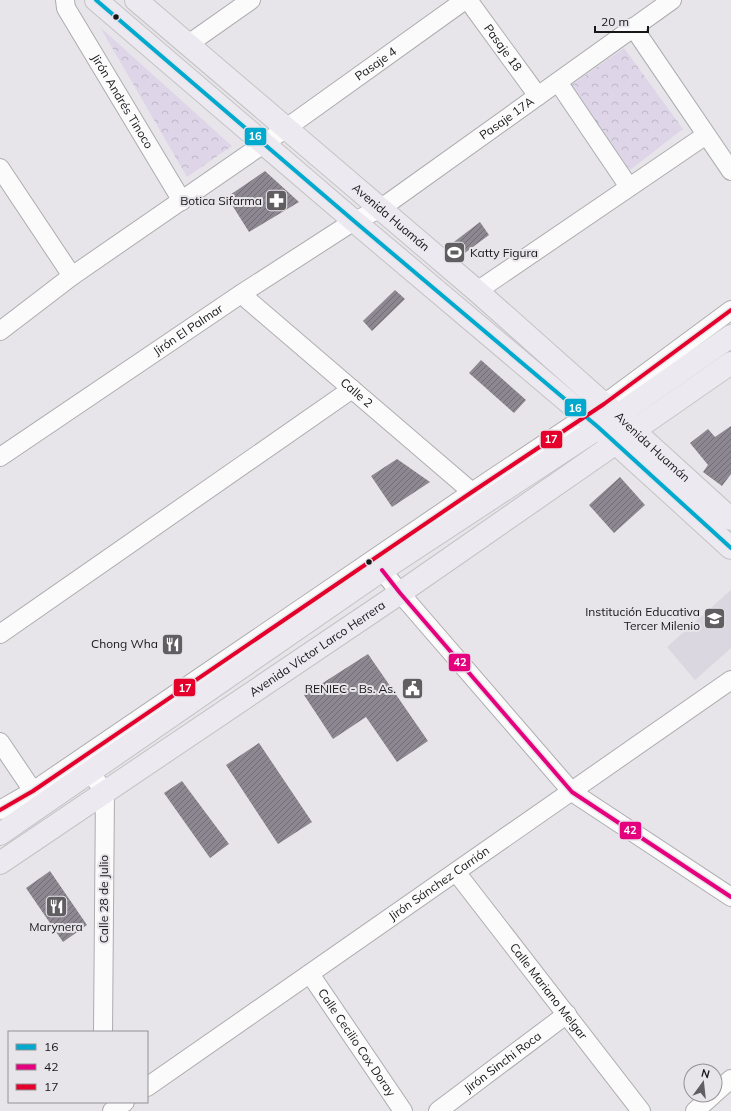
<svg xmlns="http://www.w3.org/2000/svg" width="731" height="1111" font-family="Mulish,sans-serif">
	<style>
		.built { fill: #dbd7e0 }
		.park { fill: url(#park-crowns) }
		.building { fill: url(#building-hatch) }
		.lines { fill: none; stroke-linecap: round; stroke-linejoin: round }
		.street-casing { stroke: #adacae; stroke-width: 20 }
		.primary-casing { stroke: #c3c2c4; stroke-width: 24 }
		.street { stroke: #fbfbfc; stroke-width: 18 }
		.primary { stroke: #ece9f0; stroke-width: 22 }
		.bus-1-casing { stroke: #e7e4ea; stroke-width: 7 }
		.bus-2-casing { stroke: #e7e4ea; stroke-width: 7 }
		.bus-3-casing { stroke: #e7e4ea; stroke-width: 7 }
		.bus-1 { stroke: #00a9ce; stroke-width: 4 }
		.bus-2 { stroke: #e5007d; stroke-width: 4 }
		.bus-3 { stroke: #e4002b; stroke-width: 4 }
		.bus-dot { fill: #171618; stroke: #e7e4ea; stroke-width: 1.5 }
		.labels { text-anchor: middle; stroke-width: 4; stroke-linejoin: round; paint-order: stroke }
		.street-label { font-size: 12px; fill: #171618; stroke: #e7e4ea }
		.poi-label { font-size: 12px; fill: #171618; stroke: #e7e4ea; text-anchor: end }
		.line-badge { stroke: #e7e4ea; stroke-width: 1.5 }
		.badge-label { font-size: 11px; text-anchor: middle; font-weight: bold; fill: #fff }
	</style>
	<defs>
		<pattern id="park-crowns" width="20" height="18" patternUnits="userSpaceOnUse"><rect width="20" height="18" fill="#ded6e8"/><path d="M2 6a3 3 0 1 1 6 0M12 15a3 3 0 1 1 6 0" fill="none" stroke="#beb7c6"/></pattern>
		<pattern id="building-hatch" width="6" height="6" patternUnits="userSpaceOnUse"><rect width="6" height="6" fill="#8c8790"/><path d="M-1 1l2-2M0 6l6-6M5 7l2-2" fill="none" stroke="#716d75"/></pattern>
	</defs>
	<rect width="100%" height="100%" fill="#e7e5e9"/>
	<!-- built -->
	<polygon class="built" points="731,590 731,648 695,680 667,647"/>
	<!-- park -->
	<g class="park">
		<polygon points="100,27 232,146 187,177"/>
		<polygon points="624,48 683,129 630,170 570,86"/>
	</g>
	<!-- building -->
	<g class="building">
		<polygon points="265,171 299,202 249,232 227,197"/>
		<polygon points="480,222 489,235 458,258 446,248"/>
		<polygon points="395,290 405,299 372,331 363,321"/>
		<polygon points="481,360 526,400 514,413 469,373"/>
		<polygon points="731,426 731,474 722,486 703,472 708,465 690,443 708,429 715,437"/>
		<polygon points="397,459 430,482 392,507 371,476"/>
		<polygon points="620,477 645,505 614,533 589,505"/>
		<polygon points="368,654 428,741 397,762 366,717 333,739 304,695"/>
		<polygon points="259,743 312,822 278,844 226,765"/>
		<polygon points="182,781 229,844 210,858 164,793"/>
		<polygon points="50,871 87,925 63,942 26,888"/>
	</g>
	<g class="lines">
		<defs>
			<g id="street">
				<path id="s1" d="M65 0 66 8 182 201"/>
				<path id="s2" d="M468 0 538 96"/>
				<polyline points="633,27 731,171"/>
				<polyline points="187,45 251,0"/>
				<polyline points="558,82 629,187"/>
				<polyline points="0,168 72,276"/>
				<polyline points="477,291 706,135"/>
				<path id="s3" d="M241 294 472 492"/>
				<path id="s4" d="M0 331 72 276 285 129 465 0"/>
				<path id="s5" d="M0 457 241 294 354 221 380 209 672 0"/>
				<polyline points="382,570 400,593 572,792 731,897"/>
				<polyline points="0,634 352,389"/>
				<polyline points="0,742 33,791 42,800"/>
				<polyline points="89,771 105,792 103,1032"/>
				<polyline points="0,810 33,791 472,492 604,404 731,310"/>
				<path id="s6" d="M456 872 641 1111"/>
				<path id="s7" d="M310 974 403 1111"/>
				<path id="s8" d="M147 1087 731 680"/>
				<polyline points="715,1093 731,1079"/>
				<polyline points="112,1111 125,1102"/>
				<path id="s9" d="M438 1111 567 1014"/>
				<polyline points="695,1111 713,1095"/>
			</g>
			<g id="primary">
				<polyline points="96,0 354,221 598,427 731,548"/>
				<path id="s10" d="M136 0 477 291 604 404 618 415 634 431 731 519"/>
				<polyline points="0,834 382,570 618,415 731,336"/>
				<path id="s11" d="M0 863 400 593 731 363"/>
			</g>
		</defs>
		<!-- street casing -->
		<use href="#street" class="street-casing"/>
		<!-- primary casing -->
		<use href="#primary" class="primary-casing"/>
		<!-- street -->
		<use href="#street" class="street"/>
		<!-- primary -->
		<use href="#primary" class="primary"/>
		<defs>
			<polyline id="bus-1" points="96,0 354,221 598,427 731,548"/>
			<polyline id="bus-2" points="382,570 400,593 572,792 731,897"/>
			<polyline id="bus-3" points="0,810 33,791 472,492 604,404 731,310"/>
		</defs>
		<!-- bus-1 casing -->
		<use href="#bus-1" class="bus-1-casing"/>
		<!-- bus-2 casing -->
		<use href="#bus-2" class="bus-2-casing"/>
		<!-- bus-3 casing -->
		<use href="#bus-3" class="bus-3-casing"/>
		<!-- bus-1 -->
		<use href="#bus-1" class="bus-1"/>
		<!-- bus-2 -->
		<use href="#bus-2" class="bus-2"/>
		<!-- bus-3 -->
		<use href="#bus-3" class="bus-3"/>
	</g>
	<!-- icons -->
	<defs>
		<symbol id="pharmacy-square" viewBox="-11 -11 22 22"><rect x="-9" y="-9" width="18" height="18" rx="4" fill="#605e61" stroke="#e7e4ea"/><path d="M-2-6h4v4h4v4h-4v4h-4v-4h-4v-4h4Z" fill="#fff"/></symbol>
		<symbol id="stadium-square" viewBox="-11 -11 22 22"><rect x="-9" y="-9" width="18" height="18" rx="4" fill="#605e61" stroke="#e7e4ea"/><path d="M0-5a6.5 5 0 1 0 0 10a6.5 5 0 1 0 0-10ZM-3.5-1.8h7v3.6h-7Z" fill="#fff"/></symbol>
		<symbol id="school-square" viewBox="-11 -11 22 22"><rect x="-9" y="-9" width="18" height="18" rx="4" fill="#605e61" stroke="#e7e4ea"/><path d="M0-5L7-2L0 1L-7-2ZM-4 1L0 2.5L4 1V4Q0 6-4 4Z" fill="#fff"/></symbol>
		<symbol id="restaurant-square" viewBox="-11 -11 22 22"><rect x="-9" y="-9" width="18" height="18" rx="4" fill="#605e61" stroke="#e7e4ea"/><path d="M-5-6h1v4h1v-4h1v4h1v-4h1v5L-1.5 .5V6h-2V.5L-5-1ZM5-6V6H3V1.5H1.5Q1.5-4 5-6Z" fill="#fff"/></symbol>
		<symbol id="civic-square" viewBox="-11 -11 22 22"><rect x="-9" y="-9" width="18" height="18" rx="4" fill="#605e61" stroke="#e7e4ea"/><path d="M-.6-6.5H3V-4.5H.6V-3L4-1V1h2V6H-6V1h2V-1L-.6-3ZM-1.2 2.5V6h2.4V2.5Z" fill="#fff"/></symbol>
	</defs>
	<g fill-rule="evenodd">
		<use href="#pharmacy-square" x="264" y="188" width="25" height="25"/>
		<use href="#stadium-square" x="442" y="240" width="25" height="25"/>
		<use href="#school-square" x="702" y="606" width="25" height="25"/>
		<use href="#restaurant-square" x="160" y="632" width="25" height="25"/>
		<use href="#civic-square" x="400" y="676" width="25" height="25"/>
		<use href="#restaurant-square" x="44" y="894" width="25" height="25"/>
	</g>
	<!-- markers -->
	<g class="bus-dot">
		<circle cx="116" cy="17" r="3.5"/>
		<circle cx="369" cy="562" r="3.5"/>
	</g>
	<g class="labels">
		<!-- street labels -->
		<g class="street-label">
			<text dy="4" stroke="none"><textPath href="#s2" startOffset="59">Pasaje 18</textPath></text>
			<text dy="4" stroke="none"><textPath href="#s4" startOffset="461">Pasaje 4</textPath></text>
			<text dy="4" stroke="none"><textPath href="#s1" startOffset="117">Jirón Andrés Tinoco</textPath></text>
			<text dy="4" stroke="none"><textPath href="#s5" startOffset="610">Pasaje 17A</textPath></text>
			<text dy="4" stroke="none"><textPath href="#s10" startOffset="335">Avenida Huamán</textPath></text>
			<text dy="4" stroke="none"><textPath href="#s5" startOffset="227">Jirón El Palmar</textPath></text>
			<text dy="4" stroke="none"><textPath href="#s3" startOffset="152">Calle 2</textPath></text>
			<text dy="4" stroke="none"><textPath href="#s10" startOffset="683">Avenida Huamán</textPath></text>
			<text dy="4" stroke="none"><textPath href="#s11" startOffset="383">Avenida Víctor Larco Herrera</textPath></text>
			<text dy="4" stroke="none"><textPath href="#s8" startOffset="356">Jirón Sánchez Carrión</textPath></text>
			<text transform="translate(104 899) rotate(-90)" y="4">Calle 28 de Julio</text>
			<text dy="4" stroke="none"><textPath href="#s6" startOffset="151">Calle Mariano Melgar</textPath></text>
			<text dy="4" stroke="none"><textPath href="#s7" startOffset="83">Calle Cecilio Cox Doray</textPath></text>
			<text dy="4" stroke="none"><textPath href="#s9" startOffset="81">Jirón Sinchi Roca</textPath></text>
		</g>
		<!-- poi labels -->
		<g class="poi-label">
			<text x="262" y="205">Botica Sifarma</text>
			<text x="470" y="257" text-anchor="start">Katty Figura</text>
			<text x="700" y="616">Institución Educativa<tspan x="700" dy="14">Tercer Milenio</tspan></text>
			<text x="158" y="648">Chong Wha</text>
			<text x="396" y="693">RENIEC - Bs. As.</text>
			<text x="56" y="931" text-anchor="middle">Marynera</text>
		</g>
	</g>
	<g class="line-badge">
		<rect x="244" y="127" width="23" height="19" rx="4" fill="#00a9ce"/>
		<rect x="564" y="398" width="23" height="19" rx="4" fill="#00a9ce"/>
		<rect x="540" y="430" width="23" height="19" rx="4" fill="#e4002b"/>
		<rect x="448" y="653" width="23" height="19" rx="4" fill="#e5007d"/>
		<rect x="173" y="678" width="23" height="19" rx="4" fill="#e4002b"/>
		<rect x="619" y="821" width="23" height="19" rx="4" fill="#e5007d"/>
	</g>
	<g class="badge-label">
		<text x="255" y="140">16</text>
		<text x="575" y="412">16</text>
		<text x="551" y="443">17</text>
		<text x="460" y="666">42</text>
		<text x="185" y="692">17</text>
		<text x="630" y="834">42</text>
	</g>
	<!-- legend -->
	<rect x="8" y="1031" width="140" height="72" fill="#e7e4ea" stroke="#949296"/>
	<rect x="16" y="1044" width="20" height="6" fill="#00a9ce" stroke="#949296"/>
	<text x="44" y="1051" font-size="12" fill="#171618">16</text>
	<rect x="16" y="1064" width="20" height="6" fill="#e5007d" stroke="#949296"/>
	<text x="44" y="1071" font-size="12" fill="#171618">42</text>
	<rect x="16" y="1084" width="20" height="6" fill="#e4002b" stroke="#949296"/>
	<text x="44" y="1091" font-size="12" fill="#171618">17</text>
	<!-- north arrow -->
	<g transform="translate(703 1083) rotate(15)"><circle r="19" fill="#e7e4ea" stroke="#949296"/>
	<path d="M0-3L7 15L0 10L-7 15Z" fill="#605e61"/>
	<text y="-6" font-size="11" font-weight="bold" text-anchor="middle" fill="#171618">N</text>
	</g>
	<!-- scale -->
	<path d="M595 26v6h53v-6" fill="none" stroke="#171618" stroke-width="2"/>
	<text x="601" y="26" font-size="12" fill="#171618" stroke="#e7e4ea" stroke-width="3" paint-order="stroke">20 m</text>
</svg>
